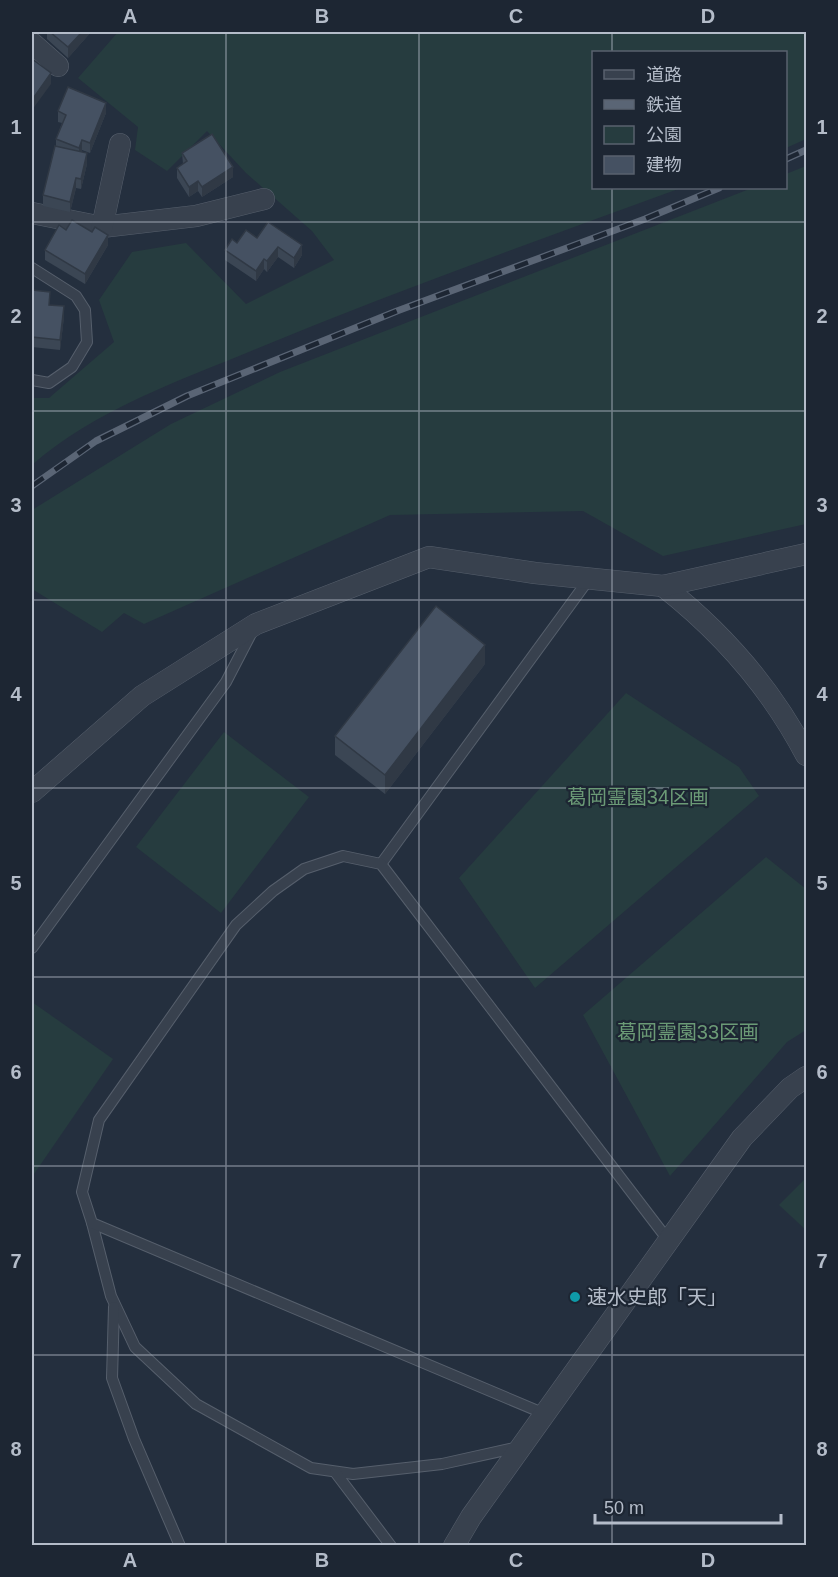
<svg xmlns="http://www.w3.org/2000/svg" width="838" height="1577" font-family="Helvetica,'Noto Sans JP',sans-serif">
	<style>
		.green { fill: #263c3f }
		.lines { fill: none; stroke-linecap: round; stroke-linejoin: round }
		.lane-casing { stroke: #565f6c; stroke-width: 12 }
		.street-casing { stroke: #565f6c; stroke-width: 22 }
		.lane { stroke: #38414e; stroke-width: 10 }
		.street { stroke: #38414e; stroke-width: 21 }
		.rail-casing { stroke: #5a6575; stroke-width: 7 }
		.rail { stroke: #1d2633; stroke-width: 4.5; stroke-dasharray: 14; stroke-linecap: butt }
		.wall { fill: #3b4654 }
		.shaded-wall { fill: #303945 }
		.building { fill: #455162; stroke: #303945; stroke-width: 1.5 }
		.grid { fill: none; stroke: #b4bcc9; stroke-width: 1.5; stroke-opacity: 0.55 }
		.culture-dot { fill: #0f9aa8; stroke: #1d2633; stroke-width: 2 }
		.labels { text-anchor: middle; stroke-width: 4.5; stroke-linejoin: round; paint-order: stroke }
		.park-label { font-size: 20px; fill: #6b9a76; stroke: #1d2633 }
		.poi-label { font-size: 20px; fill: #b4bcc9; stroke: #1d2633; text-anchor: start }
		.neatline { fill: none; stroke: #b4bcc9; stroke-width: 2 }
		.grid-label { font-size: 20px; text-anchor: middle; font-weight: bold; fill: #b4bcc9 }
	</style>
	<rect width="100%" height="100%" fill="#242f3e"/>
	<!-- green -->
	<g class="green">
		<path d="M118 32H806V139L786 148V52H594V188H681C539 240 396 291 256 349 179 381 96 409 32 465V398H49L114 342 99 300 132 252 186 243 246 304 334 260 312 231 246 173 207 131 167 171 135 150 138 127 78 78Z"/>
		<polygon points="806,166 806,524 663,556 583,511 390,515 144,624 124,613 102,632 32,589 32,510 171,424 280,372 752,188 786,188 786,174"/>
		<polygon points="626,693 739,767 759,796 535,988 459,878"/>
		<polygon points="224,732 309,797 221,913 136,847"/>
		<polygon points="766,857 806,889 806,1030 787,1042 670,1176 583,1015"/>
		<polygon points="32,1002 113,1059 34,1174 32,1172"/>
		<polygon points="806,1178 806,1230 779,1205"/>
	</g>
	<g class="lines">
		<defs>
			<g id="lane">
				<polyline points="32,268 76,296 85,310 87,342 72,367 49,383 32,380"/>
				<polyline points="381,864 589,579"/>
				<polyline points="32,948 226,682 253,630"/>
				<polyline points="92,1223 111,1296 135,1347 196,1404 311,1468 353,1474 442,1464 519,1447"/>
				<polyline points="114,1307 112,1378 134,1439 180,1546"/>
				<polyline points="545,1414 92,1223 82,1192 99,1120 236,925 273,891 304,869 343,856 381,864 668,1240"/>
				<polyline points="335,1472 391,1546"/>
			</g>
			<g id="street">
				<polyline points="32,43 58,66"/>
				<polyline points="32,213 102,227 196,216 264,199"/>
				<polyline points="102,227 120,144"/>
				<path d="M663 586C723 633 771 688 806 755"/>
				<polyline points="32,792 142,696 256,624 429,557 535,573 663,586 806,554"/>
				<polyline points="454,1546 471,1517 742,1138 790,1088 806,1077"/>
			</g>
		</defs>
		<!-- lane casing -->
		<use href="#lane" class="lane-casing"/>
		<!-- street casing -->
		<use href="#street" class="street-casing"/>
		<!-- lane -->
		<use href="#lane" class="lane"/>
		<!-- street -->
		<use href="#street" class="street"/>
		<defs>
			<g id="rail">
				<polyline points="786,159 806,150"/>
				<polyline points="32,486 96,441 187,396 397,311 645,219 719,188"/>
			</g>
		</defs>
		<!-- rail casing -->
		<use href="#rail" class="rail-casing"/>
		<!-- rail -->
		<use href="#rail" class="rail"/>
	</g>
	<!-- wall -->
	<g class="wall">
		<polygon points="47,32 91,32 68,58 47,39"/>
		<polygon points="58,111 106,113 90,153 82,150 81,152 87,164 81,189 76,188 70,212 43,206 43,195 56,146 56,139 62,123 58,122"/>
		<polygon points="182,153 233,177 202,197 198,191 189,197 177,178 177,168 183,164"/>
		<polygon points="66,230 108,245 85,284 45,260 45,250"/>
		<polygon points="257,238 302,255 294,268 278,257 267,272 264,269 256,281 225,260 225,250 237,243"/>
		<polygon points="32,290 64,317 60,350 32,347"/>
		<polygon points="485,664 385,794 335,755 335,736"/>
	</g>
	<!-- shaded-wall -->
	<g class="shaded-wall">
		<polygon points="82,32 91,32 68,58 68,47"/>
		<polygon points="51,73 51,84 32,110 32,100"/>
		<polygon points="106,103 106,113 90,153 90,143"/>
		<polygon points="82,140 82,150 79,158 79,148"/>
		<polygon points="87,153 87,164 81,189 81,179"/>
		<polygon points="233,167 233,177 202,197 202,187"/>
		<polygon points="76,178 76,188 70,212 70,202"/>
		<polygon points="198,181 198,191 189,197 189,187"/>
		<polygon points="108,235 108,245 85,284 85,274"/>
		<polygon points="302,245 302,255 294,268 294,258"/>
		<polygon points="278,247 278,257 267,272 267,261"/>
		<polygon points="264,259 264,269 256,281 256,271"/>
		<polygon points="64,306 64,317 60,350 60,340"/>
		<polygon points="485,645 485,664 385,794 385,775"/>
	</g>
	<!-- building -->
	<g class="building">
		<polygon points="50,32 82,32 68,47"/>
		<polygon points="32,59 51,73 32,100"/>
		<polygon points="68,87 106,103 90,143 82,140 79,148 56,139 66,115 58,111"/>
		<polygon points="212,134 233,167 202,187 198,181 189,187 177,168 187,161 182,153"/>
		<polygon points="55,146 87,153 81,179 76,178 70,202 43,195"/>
		<polygon points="72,220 92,232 95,227 108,235 85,274 45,250 59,225 66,230"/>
		<polygon points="268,222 302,245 294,258 278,247 267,261 264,259 256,271 225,250 232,239 237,243 246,230 257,238"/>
		<polygon points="32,290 50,292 49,305 64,306 60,340 32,337"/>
		<polygon points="436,606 485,645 385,775 335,736"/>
	</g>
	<!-- grid -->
	<path class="grid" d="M226 32V1546M419 32V1546M612 32V52M612 188V1546M32 222H806M32 411H806M32 600H806M32 788H806M32 977H806M32 1166H806M32 1355H806"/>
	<!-- markers -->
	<circle class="culture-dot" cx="575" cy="1297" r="6"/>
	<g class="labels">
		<!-- park labels -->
		<g class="park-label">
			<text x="638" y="804">葛岡霊園34区画</text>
			<text x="688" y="1039">葛岡霊園33区画</text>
		</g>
		<!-- poi labels -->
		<g class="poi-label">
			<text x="587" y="1304">速水史郎「天」</text>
		</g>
	</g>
	<!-- border -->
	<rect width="838" height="1577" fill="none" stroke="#1d2633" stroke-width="66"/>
	<!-- legend -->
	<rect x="592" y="51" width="195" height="138" fill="#1d2633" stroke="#59626f" stroke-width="1.5"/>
	<rect x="604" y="70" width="30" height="9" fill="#38414e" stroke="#59626f" stroke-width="1.5"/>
	<text x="646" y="81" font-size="18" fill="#b4bcc9">道路</text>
	<rect x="604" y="100" width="30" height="9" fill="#5a6575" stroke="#59626f" stroke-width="1.5"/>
	<text x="646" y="111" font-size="18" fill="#b4bcc9">鉄道</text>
	<rect x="604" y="126" width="30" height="18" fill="#263c3f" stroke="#59626f" stroke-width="1.5"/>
	<text x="646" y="141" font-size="18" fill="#b4bcc9">公園</text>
	<rect x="604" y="156" width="30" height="18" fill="#455162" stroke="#59626f" stroke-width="1.5"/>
	<text x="646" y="171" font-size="18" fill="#b4bcc9">建物</text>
	<!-- scale -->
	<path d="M595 1514v9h186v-9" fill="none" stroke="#b4bcc9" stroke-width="3"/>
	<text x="604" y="1514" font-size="18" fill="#b4bcc9" stroke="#1d2633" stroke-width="4.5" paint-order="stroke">50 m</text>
	<rect x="33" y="33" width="772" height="1511" class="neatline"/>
	<g class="grid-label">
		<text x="130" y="23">A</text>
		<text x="322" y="23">B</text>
		<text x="516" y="23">C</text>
		<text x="708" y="23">D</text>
		<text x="16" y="134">1</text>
		<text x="822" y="134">1</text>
		<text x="16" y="323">2</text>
		<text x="822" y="323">2</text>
		<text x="16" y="512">3</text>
		<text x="822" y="512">3</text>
		<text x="16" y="701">4</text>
		<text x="822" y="701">4</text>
		<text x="16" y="890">5</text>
		<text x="822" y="890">5</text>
		<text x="16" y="1079">6</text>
		<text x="822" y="1079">6</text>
		<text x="16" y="1268">7</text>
		<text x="822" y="1268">7</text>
		<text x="16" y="1456">8</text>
		<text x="822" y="1456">8</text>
		<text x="130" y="1567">A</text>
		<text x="322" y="1567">B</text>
		<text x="516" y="1567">C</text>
		<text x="708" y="1567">D</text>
	</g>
</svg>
